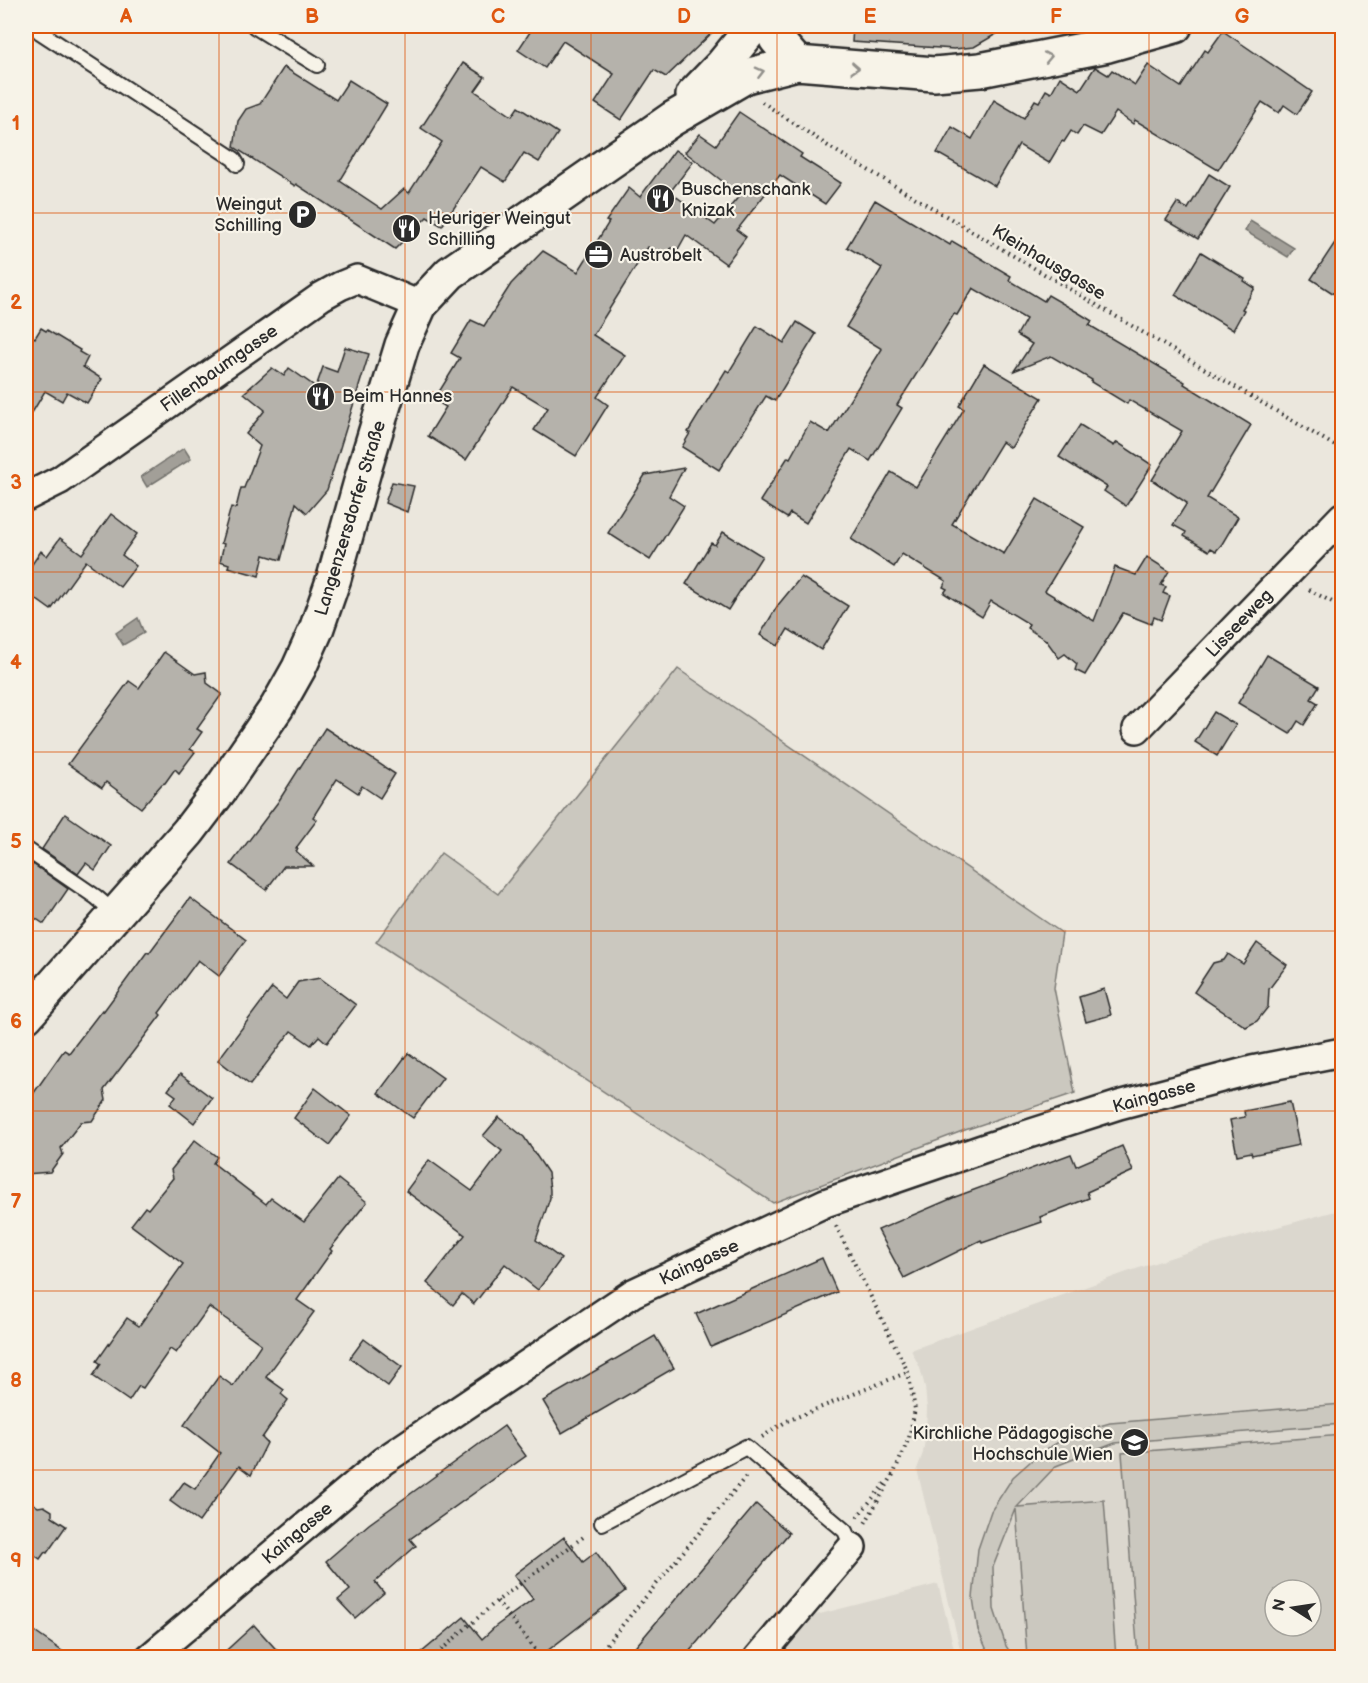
<svg xmlns="http://www.w3.org/2000/svg" width="1368" height="1683" font-family="'Balsamiq Sans',sans-serif">
	<style>
		.built { fill: #dbd7ce; fill-rule: evenodd }
		.green { fill: #cbc8bf; stroke: #7b7a75; stroke-width: 1.5; fill-rule: evenodd }
		.water { fill: #a29f98; stroke: #72716c; stroke-width: 1.5 }
		.building { fill: #b5b2ab; stroke: #2b2b2b; stroke-width: 1.5 }
		.lines { fill: none; stroke-linecap: round; stroke-linejoin: round }
		.lane-casing { stroke: #2b2b2b; stroke-width: 18 }
		.street-casing { stroke: #2b2b2b; stroke-width: 32 }
		.secondary-casing { stroke: #2b2b2b; stroke-width: 38 }
		.path { stroke: #2b2b2b; stroke-width: 4; stroke-dasharray: 1.5 4.5; stroke-linecap: butt }
		.lane { stroke: #f7f3e8; stroke-width: 14 }
		.street { stroke: #f7f3e8; stroke-width: 27 }
		.secondary { stroke: #f7f3e8; stroke-width: 33 }
		.oneway { stroke: #918f8a }
		.grid { fill: none; stroke: #df570e; stroke-width: 1.5; stroke-opacity: 0.55 }
		.labels { text-anchor: middle; stroke-width: 4.5; stroke-linejoin: round; paint-order: stroke }
		.poi-label { font-size: 18px; fill: #2b2b2b; stroke: #f7f3e8; text-anchor: start }
		.street-label { font-size: 18px; fill: #2b2b2b; stroke: #f7f3e8 }
		.neatline { fill: none; stroke: #df570e; stroke-width: 2 }
		.grid-label { font-size: 20px; text-anchor: middle; font-weight: bold; fill: #df570e }
	</style>
	<rect width="100%" height="100%" fill="#ebe7dd"/>
	<filter id="ink" filterUnits="userSpaceOnUse"><feTurbulence type="fractalNoise" baseFrequency=".0167" numOctaves="2"/><feDisplacementMap in="SourceGraphic" scale="12" xChannelSelector="R" yChannelSelector="G"/><feConvolveMatrix kernelMatrix="1 2 1 2 8 2 1 2 1" color-interpolation-filters="sRGB"/></filter>
	<g filter="url(#ink)">
		<!-- built -->
		<g class="built">
			<path d="M1342 1211V1657H962L917 1469 923 1453 926 1433 927 1409 925 1387 920 1368 911 1350 1127 1272 1197 1249 1332 1212ZM1275 1590H1311V1626H1275Z"/>
			<polygon points="938,1584 956,1657 776,1657 812,1616"/>
		</g>
		<!-- green -->
		<g class="green">
			<polygon points="678,669 1062,933 1054,988 1075,1093 965,1130 773,1203 376,942 441,853 498,894"/>
			<polygon points="1342,1404 1342,1424 1115,1443 1056,1466 1017,1507 1104,1500 1116,1657 1027,1657 1016,1509 993,1567 994,1609 1006,1646 1013,1657 990,1657 978,1630 973,1598 978,1549 991,1511 1013,1477 1040,1453 1072,1434 1110,1423"/>
			<path d="M1342 1435V1657H1138L1122 1453ZM1275 1590H1311V1626H1275Z"/>
		</g>
		<!-- water -->
		<g class="water">
			<polygon points="1250,221 1294,248 1288,257 1245,231"/>
			<polygon points="184,448 191,459 147,487 141,477"/>
			<polygon points="138,618 144,633 123,645 116,633"/>
		</g>
		<!-- building -->
		<g class="building">
			<polygon points="534,26 719,26 666,77 654,70 621,120 595,103 614,74 563,41 545,68 518,50"/>
			<polygon points="853,26 1010,26 974,47 954,49 852,42"/>
			<polygon points="1223,31 1312,92 1297,114 1284,105 1279,113 1262,102 1218,170 1135,120 1133,124 1116,112 1101,135 1083,126 1077,135 1071,131 1064,142 1062,141 1049,163 1019,145 995,186 937,153 952,127 972,139 994,100 1024,118 1035,100 1039,102 1046,90 1051,93 1060,77 1080,90 1095,67 1108,75 1112,70 1135,85 1148,65 1181,87 1205,50 1208,52"/>
			<polygon points="463,63 485,77 475,91 512,116 518,107 558,133 539,162 524,153 505,182 481,167 442,226 427,217 395,249 296,184 295,186 234,147 238,121 246,109 260,104 284,67 336,100 349,80 387,104 340,181 382,209 404,189 409,193 442,142 421,128"/>
			<polygon points="739,112 802,154 800,157 841,183 825,204 780,175 737,230 746,237 726,264 686,235 677,251 671,248 665,258 648,247 593,335 625,355 597,397 608,405 576,456 534,430 548,408 513,387 466,460 428,436 446,407 434,400 460,358 451,353 471,320 484,326 511,284 543,251 578,272 609,222 606,221 629,188 640,197 675,150 693,162 670,192 715,225 740,195 685,152 700,134 716,145"/>
			<polygon points="1209,174 1230,187 1198,239 1166,220 1177,203 1188,209"/>
			<polygon points="875,200 950,245 952,241 1011,276 1009,280 1044,301 1048,295 1079,313 1092,321 1089,325 1185,382 1184,384 1251,425 1207,498 1238,517 1222,544 1216,551 1211,548 1209,551 1184,536 1186,532 1173,525 1187,503 1152,480 1182,431 1129,400 1127,404 1091,382 1092,380 1051,356 1014,371 1032,344 1017,335 1026,319 973,288 957,315 954,314 897,405 902,408 870,461 851,449 806,523 790,513 787,518 760,501 788,457 790,458 810,422 829,433 882,349 846,327 882,268 847,247"/>
			<polygon points="1342,232 1342,299 1311,279"/>
			<polygon points="1201,252 1245,279 1244,281 1255,288 1242,309 1244,310 1233,330 1175,295"/>
			<polygon points="797,322 816,334 775,401 766,396 719,470 682,447 690,433 688,432 726,370 729,372 757,326 784,343"/>
			<polygon points="41,328 46,331 47,330 80,350 79,352 88,357 83,367 102,379 87,403 67,392 62,401 45,391 26,423 26,333 35,338"/>
			<polygon points="345,347 369,354 327,490 307,513 296,503 281,560 264,555 259,576 228,567 229,564 220,561 224,544 221,543 231,507 236,508 241,488 244,488 260,446 246,434 265,410 244,393 272,368 284,376 289,368 316,387 323,367 337,372"/>
			<polygon points="984,364 1042,398 1011,448 1002,442 952,524 1004,554 1037,499 1084,527 1045,591 1094,621 1115,567 1136,575 1147,557 1169,571 1161,585 1166,587 1163,593 1170,596 1161,620 1154,617 1151,624 1123,613 1085,675 1075,670 1077,664 1065,654 1059,658 1046,640 1027,628 1029,624 991,601 982,617 944,593 947,589 943,587 946,581 902,554 894,567 851,539 891,472 916,487 964,409 959,406"/>
			<polygon points="1080,425 1114,446 1117,442 1152,465 1126,506 1104,491 1107,487 1059,457"/>
			<polygon points="684,468 669,496 684,506 650,560 608,533 645,475"/>
			<polygon points="392,482 414,486 407,512 385,503"/>
			<polygon points="111,514 137,534 122,555 136,566 120,587 86,561 51,610 26,592 26,573 41,551 47,556 60,538 82,554"/>
			<polygon points="723,532 762,556 728,610 686,584 711,543 715,545"/>
			<polygon points="801,577 848,606 821,650 788,629 778,646 760,635 778,605"/>
			<polygon points="164,652 195,674 206,672 207,683 222,694 197,729 202,732 190,749 195,752 179,773 175,769 165,783 162,784 141,808 106,782 102,788 68,764 129,681 139,688"/>
			<polygon points="1267,655 1319,686 1311,699 1318,703 1304,725 1298,721 1290,734 1238,703"/>
			<polygon points="1214,712 1236,725 1217,756 1195,742"/>
			<polygon points="325,728 395,774 380,798 362,786 358,793 337,779 313,817 317,820 296,848 298,849 296,851 313,866 284,866 266,890 231,864 278,802"/>
			<polygon points="65,814 111,846 95,870 86,863 78,874 42,849"/>
			<polygon points="33,864 68,889 44,924 26,912 26,875"/>
			<polygon points="190,898 246,940 219,976 198,960 159,1013 161,1015 104,1090 106,1100 92,1121 81,1122 61,1148 63,1154 50,1172 26,1174 26,1104 64,1050 69,1053 102,1010 103,1012 147,952 149,953"/>
			<polygon points="1257,943 1287,965 1269,989 1268,1007 1257,1021 1246,1027 1194,992 1213,963 1224,960 1228,954 1243,964"/>
			<polygon points="320,978 356,1005 327,1043 319,1036 311,1045 291,1031 250,1085 218,1060 272,988 286,999 298,982"/>
			<polygon points="1104,989 1111,1015 1086,1022 1079,997"/>
			<polygon points="408,1053 443,1078 413,1118 378,1093"/>
			<polygon points="180,1074 212,1098 194,1123 170,1104 176,1096 168,1090"/>
			<polygon points="315,1088 351,1116 329,1145 294,1118"/>
			<polygon points="1290,1102 1299,1145 1252,1155 1251,1152 1237,1155 1230,1120 1245,1117 1244,1111"/>
			<polygon points="499,1117 524,1137 548,1173 550,1190 550,1198 536,1240 561,1259 538,1290 505,1264 474,1304 462,1294 453,1305 427,1283 465,1235 406,1191 429,1160 472,1191 502,1151 483,1136"/>
			<polygon points="195,1140 217,1157 213,1163 266,1204 271,1198 304,1222 338,1179 367,1202 330,1249 332,1251 297,1300 314,1312 266,1377 284,1390 281,1394 288,1400 262,1438 267,1443 251,1475 239,1466 199,1522 170,1501 184,1482 195,1489 220,1453 184,1425 219,1376 233,1386 261,1344 209,1307 176,1353 170,1349 143,1388 139,1386 129,1401 93,1376 101,1364 97,1361 127,1318 139,1326 183,1264 131,1225 145,1207 148,1209 173,1178 171,1170"/>
			<polygon points="1122,1146 1133,1171 1087,1192 1089,1198 1040,1217 1042,1222 982,1243 981,1240 904,1278 878,1230 955,1197 1071,1154 1076,1166"/>
			<polygon points="822,1258 837,1292 711,1347 696,1314"/>
			<polygon points="655,1336 674,1368 562,1433 543,1401"/>
			<polygon points="364,1339 402,1367 388,1386 350,1358"/>
			<polygon points="504,1426 526,1456 410,1539 416,1546 375,1582 384,1593 355,1618 338,1600 350,1590 326,1561 369,1524"/>
			<polygon points="26,1498 38,1507 44,1506 52,1511 52,1517 66,1526 47,1553 45,1552 40,1559 26,1549"/>
			<polygon points="756,1504 789,1533 751,1578 684,1658 626,1658"/>
			<polygon points="564,1537 583,1562 596,1552 625,1591 538,1658 415,1658 464,1617 482,1639 496,1626 533,1599 514,1575"/>
			<polygon points="254,1625 284,1658 218,1658"/>
			<polygon points="26,1626 72,1658 26,1658"/>
		</g>
		<g class="lines">
			<defs>
				<g id="lane">
					<polyline points="34,26 40,32 234,159 237,164"/>
					<polyline points="254,26 317,65"/>
					<polyline points="26,849 96,897 115,913"/>
					<polyline points="602,1523 746,1447 845,1531 852,1547"/>
				</g>
				<g id="street">
					<polyline points="26,497 60,480 322,296 340,286 357,279 420,305"/>
					<polyline points="1137,729 1342,517"/>
					<polyline points="149,1658 383,1461 633,1293 825,1203 988,1147 1119,1105 1252,1070 1342,1052"/>
					<polyline points="758,1658 852,1547"/>
				</g>
				<g id="secondary">
					<polyline points="772,26 776,39 797,63"/>
					<polyline points="693,95 722,65 754,26"/>
					<polyline points="26,1016 188,832 220,790 277,707 299,668 316,630 334,578 365,467 402,345 420,305 450,273 672,119 746,76 797,63 934,74 980,70 1108,45 1175,26"/>
				</g>
			</defs>
			<!-- lane casing -->
			<use href="#lane" class="lane-casing"/>
			<!-- street casing -->
			<use href="#street" class="street-casing"/>
			<!-- secondary casing -->
			<use href="#secondary" class="secondary-casing"/>
			<!-- path -->
			<g class="path">
				<polyline points="762,102 831,148 1342,450"/>
				<polyline points="1309,590 1342,607"/>
				<polyline points="836,1226 908,1372 915,1409 909,1438 894,1473 864,1525"/>
				<polyline points="762,1437 787,1421 908,1372"/>
				<polyline points="857,1517 887,1481"/>
				<polyline points="497,1601 542,1658"/>
				<polyline points="432,1658 497,1601 586,1535"/>
				<polyline points="595,1658 748,1474"/>
			</g>
			<!-- lane -->
			<use href="#lane" class="lane"/>
			<!-- street -->
			<use href="#street" class="street"/>
			<!-- secondary -->
			<use href="#secondary" class="secondary"/>
		</g>
		<!-- one-way arrows -->
		<defs><path id="oneway-chevron" d="M-2-3.5L2.5 0L-2 3.5" fill="none" stroke-width="1.6" stroke-linecap="round" stroke-linejoin="round" transform="scale(1.5)"/></defs>
		<g class="oneway">
			<use href="#oneway-chevron" transform="translate(1048 57) rotate(-11)"/>
			<use href="#oneway-chevron" transform="translate(855 68) rotate(4)"/>
			<use href="#oneway-chevron" transform="translate(760 72) rotate(-14)"/>
		</g>
	</g>
	<!-- grid -->
	<path class="grid" d="M219 26V1658M405 26V1658M591 26V1658M777 26V1658M963 26V1658M1149 26V1658M26 213H1342M26 392H1342M26 572H1342M26 752H1342M26 931H1342M26 1111H1342M26 1291H1342M26 1470H1342"/>
	<!-- icons -->
	<defs>
		<symbol id="restaurant-disc" viewBox="-11 -11 22 22"><circle r="9.5" fill="#2b2b2b" stroke="#f7f3e8"/><path d="M-5-6h1v4h1v-4h1v4h1v-4h1v5L-1.5 .5V6h-2V.5L-5-1ZM5-6V6H3V1.5H1.5Q1.5-4 5-6Z" fill="#fff"/></symbol>
		<symbol id="parking-disc" viewBox="-11 -11 22 22"><circle r="9.5" fill="#2b2b2b" stroke="#f7f3e8"/><path d="M-3.5-5.5H1a3.5 3.5 0 0 1 0 7H-1V5.5H-3.5ZM-1-3.4V-.6H.8a1.4 1.4 0 0 0 0-2.8Z" fill="#fff"/></symbol>
		<symbol id="office-disc" viewBox="-11 -11 22 22"><circle r="9.5" fill="#2b2b2b" stroke="#f7f3e8"/><path d="M-6-3h4V-5.5h4V-3h4V5H-6ZM-1-4.5V-3h2v-1.5ZM-6 0V1H6V0Z" fill="#fff"/></symbol>
		<symbol id="university-disc" viewBox="-11 -11 22 22"><circle r="9.5" fill="#2b2b2b" stroke="#f7f3e8"/><path d="M0-5L7-2L0 1L-7-2ZM-4 1L0 2.5L4 1V4Q0 6-4 4Z" fill="#fff"/></symbol>
	</defs>
	<g fill-rule="evenodd">
		<use href="#restaurant-disc" x="644" y="182" width="33" height="33"/>
		<use href="#parking-disc" x="286" y="198" width="33" height="33"/>
		<use href="#restaurant-disc" x="390" y="212" width="33" height="33"/>
		<use href="#office-disc" x="582" y="238" width="33" height="33"/>
		<use href="#restaurant-disc" x="304" y="380" width="33" height="33"/>
		<use href="#university-disc" x="1118" y="1426" width="33" height="33"/>
	</g>
	<g class="labels">
		<!-- poi labels -->
		<g class="poi-label">
			<text x="681" y="195">Buschenschank<tspan x="681" dy="21">Knizak</tspan></text>
			<text x="282" y="210" text-anchor="end">Weingut<tspan x="282" dy="21">Schilling</tspan></text>
			<text x="428" y="224">Heuriger Weingut<tspan x="428" dy="21">Schilling</tspan></text>
			<text x="620" y="261">Austrobelt</text>
			<text x="342" y="402">Beim Hannes</text>
			<text x="1113" y="1439" text-anchor="end">Kirchliche Pädagogische<tspan x="1113" dy="21">Hochschule Wien</tspan></text>
		</g>
		<!-- street labels -->
		<g class="street-label">
			<text transform="translate(1049 262) rotate(31)" y="6">Kleinhausgasse</text>
			<text transform="translate(219 368) rotate(-35)" y="6">Fillenbaumgasse</text>
			<text transform="translate(350 518) rotate(-73)" y="6">Langenzersdorfer Straße</text>
			<text transform="translate(1239 623) rotate(-46)" y="6">Lisseeweg</text>
			<text transform="translate(1154 1096) rotate(-15)" y="6">Kaingasse</text>
			<text transform="translate(699 1262) rotate(-25)" y="6">Kaingasse</text>
			<text transform="translate(297 1533) rotate(-40)" y="6">Kaingasse</text>
		</g>
	</g>
	<!-- margin -->
	<rect width="1368" height="1683" fill="none" stroke="#f7f3e8" stroke-width="66"/>
	<!-- north arrow -->
	<g transform="translate(1293 1608) rotate(282)"><circle r="28" fill="#f7f3e8" stroke="#a5a39c" stroke-width="1.5"/>
	<path d="M0-4.5L10 22L0 15L-10 22Z" fill="#2b2b2b"/>
	<text y="-9" font-size="16" font-weight="bold" text-anchor="middle" fill="#2b2b2b">N</text>
	</g>
	<rect x="33" y="33" width="1302" height="1617" class="neatline"/>
	<g class="grid-label">
		<text x="126" y="23">A</text>
		<text x="312" y="23">B</text>
		<text x="498" y="23">C</text>
		<text x="684" y="23">D</text>
		<text x="870" y="23">E</text>
		<text x="1056" y="23">F</text>
		<text x="1242" y="23">G</text>
		<text x="16" y="130">1</text>
		<text x="16" y="309">2</text>
		<text x="16" y="489">3</text>
		<text x="16" y="669">4</text>
		<text x="16" y="848">5</text>
		<text x="16" y="1028">6</text>
		<text x="16" y="1208">7</text>
		<text x="16" y="1387">8</text>
		<text x="16" y="1567">9</text>
	</g>
</svg>
